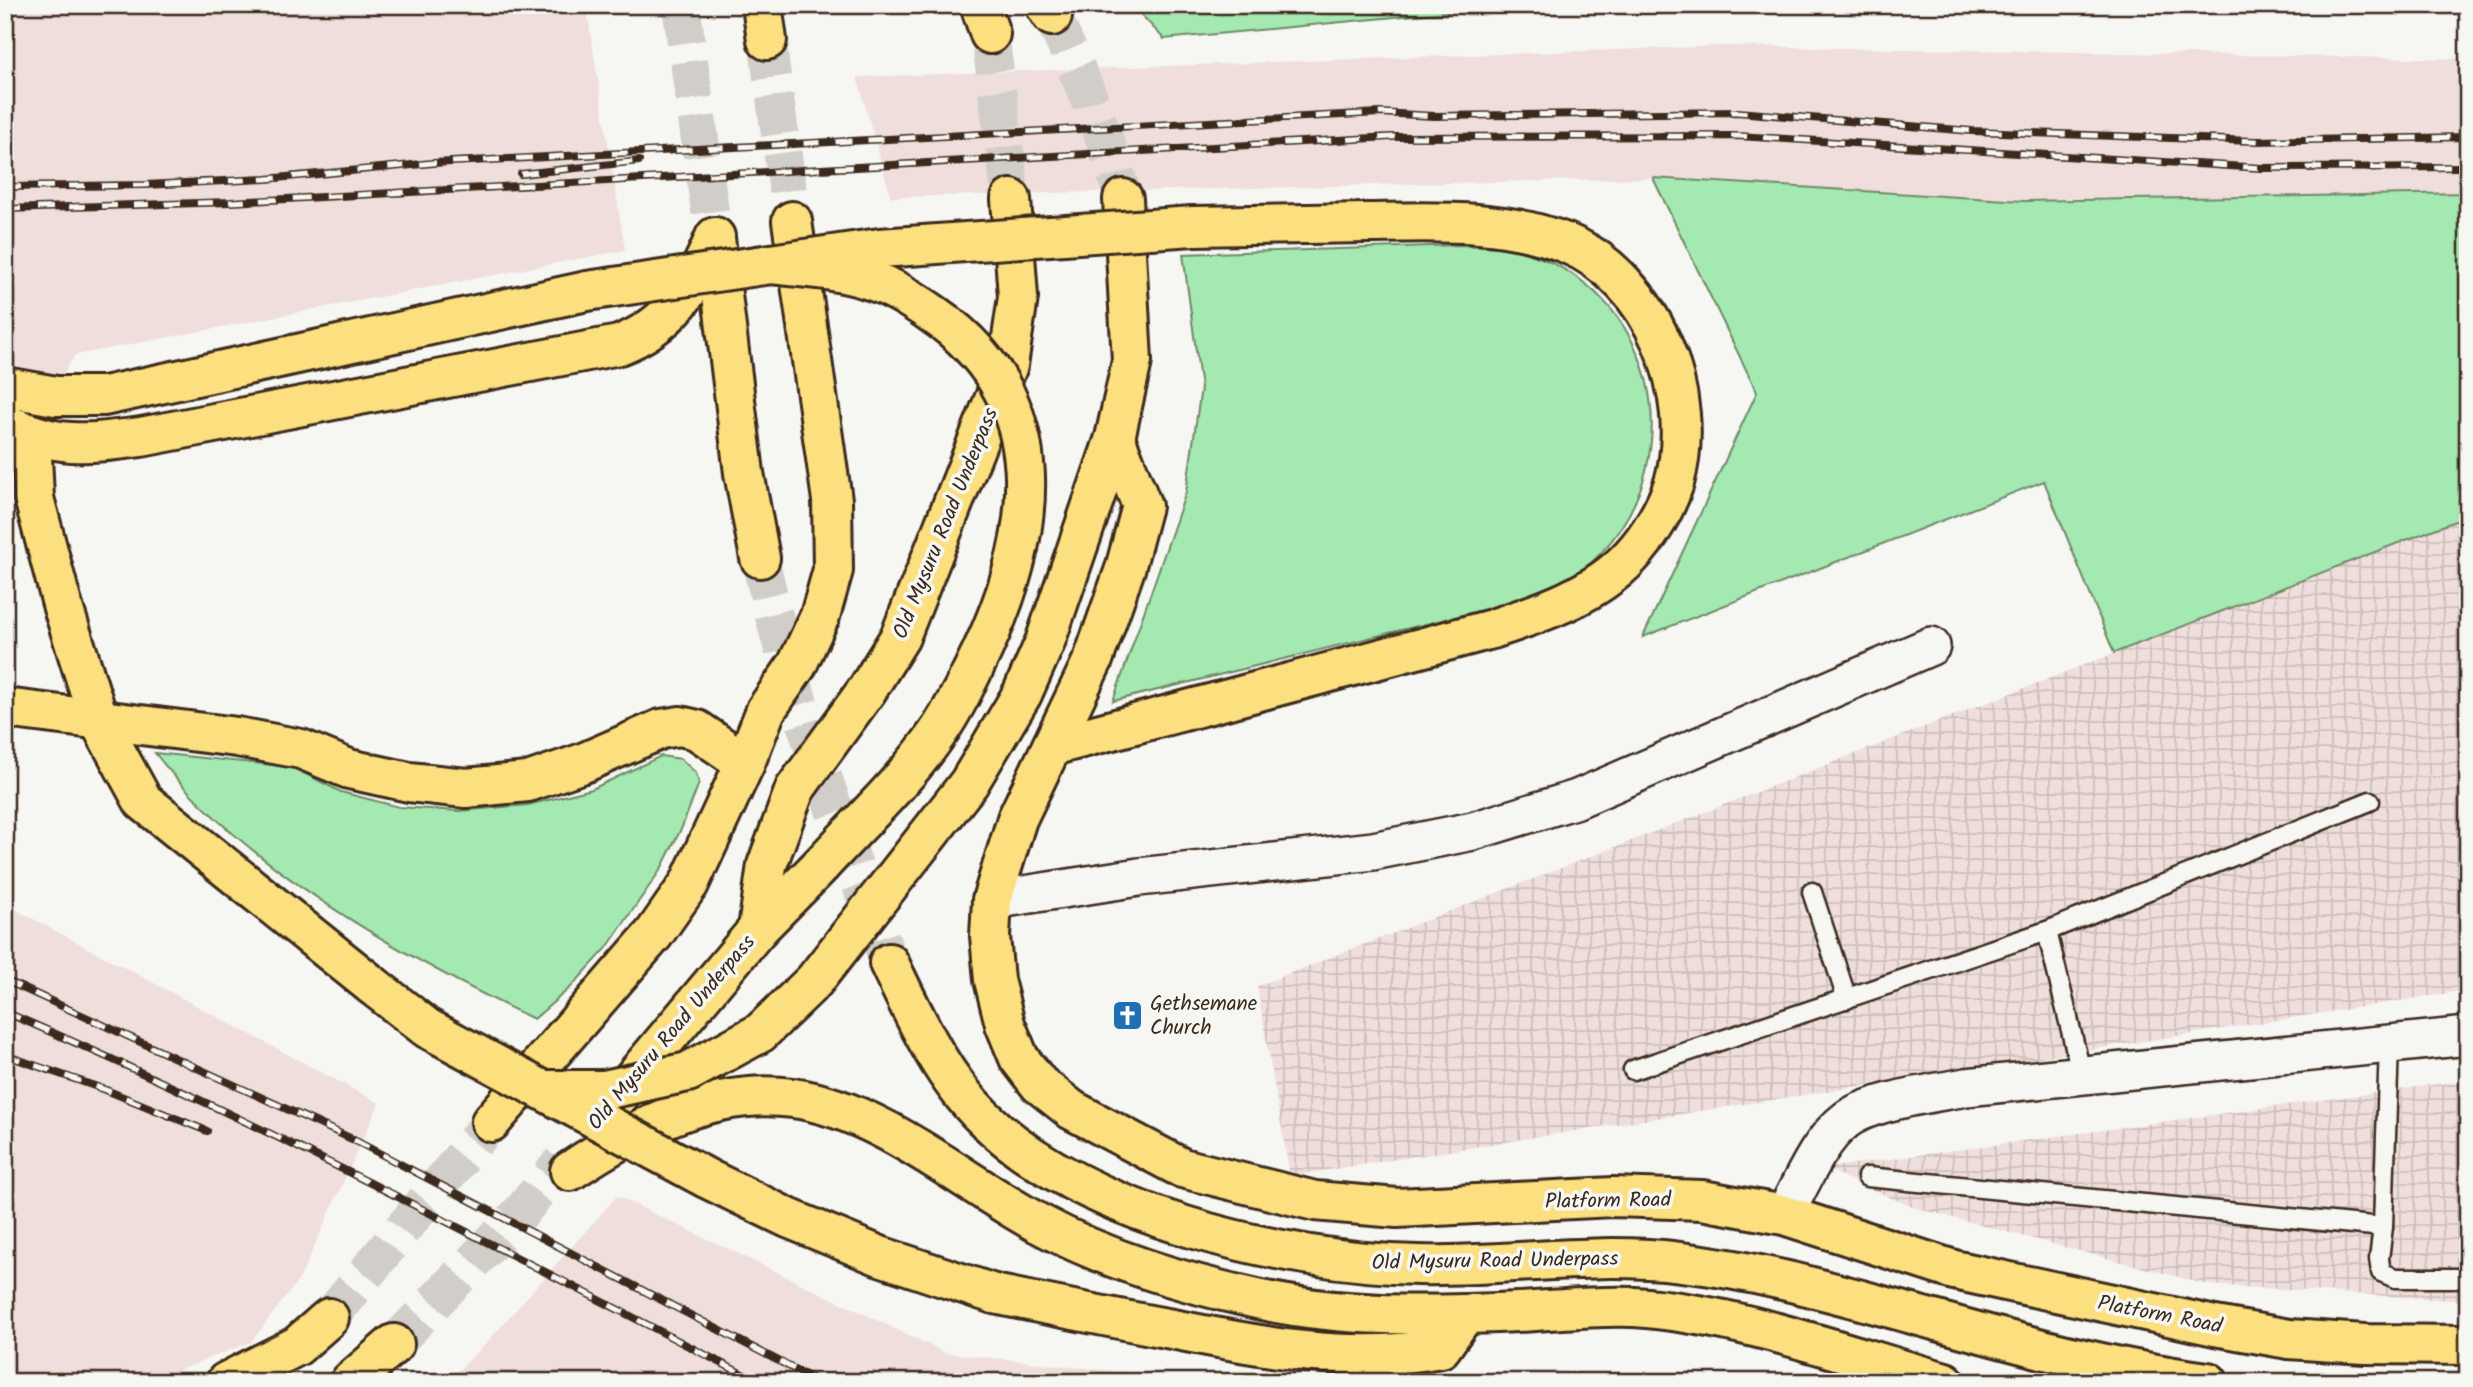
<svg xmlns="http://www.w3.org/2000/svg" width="2473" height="1387" font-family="Kalam,sans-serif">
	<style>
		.built { fill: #efdedb }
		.industrial { fill: url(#industrial-grid) }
		.green { fill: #a4e8b2; stroke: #708968; stroke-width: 2 }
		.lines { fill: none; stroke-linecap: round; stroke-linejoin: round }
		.primary-tunnel { stroke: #d1cdc8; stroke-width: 38; stroke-dasharray: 38 19; stroke-linecap: butt }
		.service-casing { stroke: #3b2a1e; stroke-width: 23 }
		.minor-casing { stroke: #3b2a1e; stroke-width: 42 }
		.primary-casing { stroke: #3b2a1e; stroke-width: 44 }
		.service { stroke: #f6f6f2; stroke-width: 18 }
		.minor { stroke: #f6f6f2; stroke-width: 37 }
		.primary { stroke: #fce080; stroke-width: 38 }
		.rail-casing { stroke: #3b2a1e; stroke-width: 8 }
		.rail { stroke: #f6f6f2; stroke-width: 5; stroke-dasharray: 16; stroke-linecap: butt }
		.primary-bridge-casing { stroke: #3b2a1e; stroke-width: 44; stroke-linecap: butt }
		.primary-bridge { stroke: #fce080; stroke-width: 38 }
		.labels { text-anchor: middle; stroke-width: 7; stroke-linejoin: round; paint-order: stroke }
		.street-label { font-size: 21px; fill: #3b2a1e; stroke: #f6f6f2 }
		.poi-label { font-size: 21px; fill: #3b2a1e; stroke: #f6f6f2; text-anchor: start }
	</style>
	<defs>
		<pattern id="industrial-grid" width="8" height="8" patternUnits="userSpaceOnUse" patternTransform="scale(1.75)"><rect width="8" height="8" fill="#efdedb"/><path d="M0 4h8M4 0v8" fill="none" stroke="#cebfbc"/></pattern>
	</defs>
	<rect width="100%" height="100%" fill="#f6f6f2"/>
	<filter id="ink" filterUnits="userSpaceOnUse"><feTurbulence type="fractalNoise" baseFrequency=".0143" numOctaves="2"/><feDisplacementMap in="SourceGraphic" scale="14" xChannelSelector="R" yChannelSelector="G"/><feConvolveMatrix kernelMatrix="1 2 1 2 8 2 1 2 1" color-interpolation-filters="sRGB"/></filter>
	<g filter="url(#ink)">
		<!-- built -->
		<g class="built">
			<polygon points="5,5 586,5 625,250 75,355 5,464"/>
			<polygon points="1726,46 2468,59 2468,193 2023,201 1653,178 891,197 857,77"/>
			<polygon points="5,904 379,1103 300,1278 251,1342 148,1382 5,1382"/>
			<polygon points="617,1196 946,1353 1216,1382 446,1382 481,1349"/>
		</g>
		<!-- industrial -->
		<g class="industrial">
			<polygon points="2468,516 2468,990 1290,1176 1257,986"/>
			<polygon points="2468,1080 2468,1301 2209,1285 1912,1207 1824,1168"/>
		</g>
		<!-- green -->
		<g class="green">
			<polygon points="1132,5 1520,5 1164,39"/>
			<polygon points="1653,178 2023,201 2468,193 2468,516 2114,653 2044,481 1643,637 1757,392"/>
			<path d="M1461 245C1482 246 1504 246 1524 252 1657 292 1692 455 1601 553 1579 577 1549 590 1519 601L1113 701 1186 492 1201 388 1183 254Z"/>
			<path d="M155 753 292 767 341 792 399 807 459 811 528 805 592 789 661 756 681 759 696 773 699 783 682 827 661 869 606 949 572 986 534 1019C405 958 244 867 155 753Z"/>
		</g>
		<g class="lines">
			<!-- primary-tunnel -->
			<g class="primary-tunnel">
				<polyline points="681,5 712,225"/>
				<path d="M1052 16C1081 76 1106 135 1123 199"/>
				<polyline points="990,34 1011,199"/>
				<polyline points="767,40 792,221"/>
				<path d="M760 558C791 697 841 829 889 963"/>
				<polyline points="329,1318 491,1122"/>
				<polyline points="394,1344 521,1212 562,1162"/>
			</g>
			<defs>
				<g id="service">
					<polyline points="1812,892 1847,999"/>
					<polyline points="1633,1070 2047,931"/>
					<polyline points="2082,1076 2047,931 2370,801"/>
					<polyline points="1867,1177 2383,1227 2389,1044"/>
					<polyline points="2383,1227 2379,1259 2381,1272 2395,1278 2468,1278"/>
				</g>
				<g id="minor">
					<polyline points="992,900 1139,877 1373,851 1473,831 1577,799 1931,646"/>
					<path d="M1784 1215C1801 1185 1818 1141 1846 1120 1871 1101 1935 1093 1966 1087L2468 1036"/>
				</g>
				<g id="primary">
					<polyline points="762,5 767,40"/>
					<polyline points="980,5 990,34"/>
					<polyline points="1045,5 1052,16"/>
					<polyline points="715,238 744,473 760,558"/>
					<polyline points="5,387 56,396 104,396 587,291"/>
					<path d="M5 423C57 448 86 444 141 437L619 345C671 325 695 287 715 237"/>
					<polyline points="31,435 34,498 62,604 99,721 143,801 372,985"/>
					<polyline points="1115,438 1142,506 1125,569 1093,660 1017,819 992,900 990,936 994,980 1005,1024 1019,1058 1039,1084 1072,1110 1182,1168 1315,1201 1397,1208 1613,1197 1702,1200 1784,1215 1954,1270 2215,1326 2289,1339 2365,1344 2468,1345"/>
					<polyline points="1022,694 1045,642 1115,438 1132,361 1123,199"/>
					<polyline points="5,708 237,737 301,749 349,769 409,782 466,788 528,782 583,763 661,729 680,726 697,730 745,763"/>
					<path d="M1052 746 1492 629C1541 613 1596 595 1631 556 1649 537 1666 508 1674 483 1699 395 1653 278 1566 243 1502 218 1434 222 1367 223 1309 224 1251 225 1193 226"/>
					<polyline points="758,929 767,865 795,789 867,690 900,637 1008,365 1018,297 1011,199"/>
					<path d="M889 963C915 1017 940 1075 984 1118 1083 1215 1283 1262 1418 1265 1506 1267 1593 1251 1681 1262 1761 1271 1839 1294 1916 1315 2013 1342 2109 1369 2208 1382"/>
					<polyline points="614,1101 758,929 820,866"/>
					<polyline points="491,1122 654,934 689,884 745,763 766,710 797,665 820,616 833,570 832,500 792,221"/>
					<path d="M570 1171C636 1127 713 1087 793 1098 881 1110 962 1182 1038 1223 1106 1260 1181 1282 1257 1299 1341 1318 1432 1316 1518 1312 1556 1310 1596 1305 1634 1307 1739 1314 1844 1354 1945 1382"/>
					<path d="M994 1294C1053 1306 1113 1318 1172 1329 1262 1347 1349 1364 1441 1348L1465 1314"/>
					<polyline points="226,1382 297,1346 329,1318"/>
					<polyline points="350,1382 394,1344"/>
				</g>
			</defs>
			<!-- service casing -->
			<use href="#service" class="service-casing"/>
			<!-- minor casing -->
			<use href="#minor" class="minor-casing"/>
			<!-- primary casing -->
			<use href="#primary" class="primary-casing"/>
			<!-- service -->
			<use href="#service" class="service"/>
			<!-- minor -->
			<use href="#minor" class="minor"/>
			<!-- primary -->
			<use href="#primary" class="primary"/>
			<defs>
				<g id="rail">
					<polyline points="521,174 639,161"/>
					<polyline points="5,187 145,185 266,179 433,163 1380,113 1434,116 1737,112 1972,131 2255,141 2468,137"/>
					<polyline points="5,209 231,202 1391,137 1737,136 2262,168 2468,167"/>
					<polyline points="5,980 352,1139 819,1382"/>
					<path d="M5 1012C262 1122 510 1254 758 1382"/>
					<polyline points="5,1055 106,1090 207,1131"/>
				</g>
			</defs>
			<!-- rail casing -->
			<use href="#rail" class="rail-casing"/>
			<!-- rail -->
			<use href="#rail" class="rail"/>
			<defs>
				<g id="primary-bridge">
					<path d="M769 264C803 268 840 269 873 281 894 288 916 302 933 314 1056 398 1038 532 982 651 969 678 956 706 939 731 906 780 860 822 820 866"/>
					<polyline points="587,291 880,248 1193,226"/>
					<polyline points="372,985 427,1028 708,1179 788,1218 880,1256 994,1294"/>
					<polyline points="548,1090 604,1090 688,1072 760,1033 814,981 969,783 1022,694"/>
				</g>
			</defs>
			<!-- primary-bridge casing -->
			<use href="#primary-bridge" class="primary-bridge-casing"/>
			<!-- primary-bridge -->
			<use href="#primary-bridge" class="primary-bridge"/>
		</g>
	</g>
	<!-- icons -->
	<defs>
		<symbol id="church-square" viewBox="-11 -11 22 22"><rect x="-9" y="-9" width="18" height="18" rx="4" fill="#1f6fb2" stroke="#f6f6f2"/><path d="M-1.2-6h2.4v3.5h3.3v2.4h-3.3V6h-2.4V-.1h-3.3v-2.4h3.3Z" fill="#fff"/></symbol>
	</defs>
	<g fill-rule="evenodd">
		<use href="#church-square" x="1110" y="998" width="35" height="35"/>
	</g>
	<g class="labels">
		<!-- street labels -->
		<g class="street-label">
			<text transform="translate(945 523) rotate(-68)" y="7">Old Mysuru Road Underpass</text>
			<text transform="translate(671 1032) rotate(-50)" y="7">Old Mysuru Road Underpass</text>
			<text transform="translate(1608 1200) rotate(-1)" y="7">Platform Road</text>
			<text transform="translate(1495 1260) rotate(-1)" y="7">Old Mysuru Road Underpass</text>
			<text transform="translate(2160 1314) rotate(11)" y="7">Platform Road</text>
		</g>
		<!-- poi labels -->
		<g class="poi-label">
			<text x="1150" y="1010">Gethsemane<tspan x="1150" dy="24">Church</tspan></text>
		</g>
	</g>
	<!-- margin -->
	<rect width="2473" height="1387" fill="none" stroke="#f6f6f2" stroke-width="28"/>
	<rect x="14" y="14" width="2445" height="1359" fill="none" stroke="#3b2a1e" stroke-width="2.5" filter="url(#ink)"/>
</svg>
